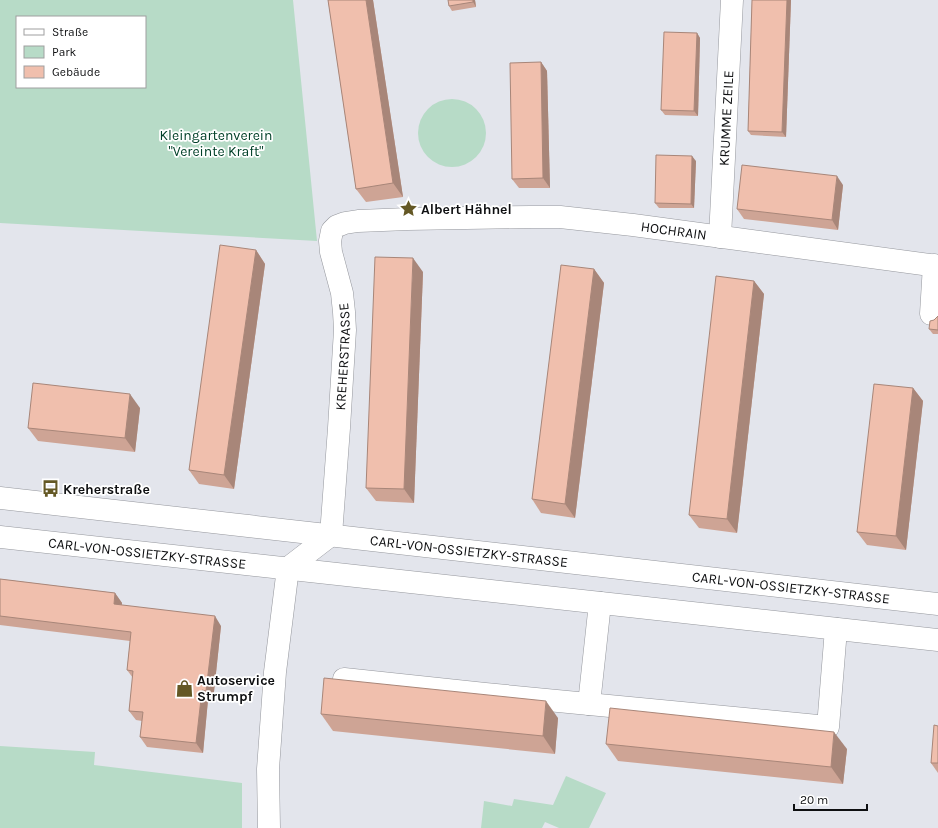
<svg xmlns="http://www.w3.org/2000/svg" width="938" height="828" font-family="Karla,sans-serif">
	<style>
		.green { fill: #b7dbc7; fill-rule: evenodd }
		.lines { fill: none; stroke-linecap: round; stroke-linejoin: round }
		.minor-casing { stroke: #95979d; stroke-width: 23 }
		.minor { stroke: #fff; stroke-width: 22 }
		.wall { fill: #cea495 }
		.shaded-wall { fill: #a88679 }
		.building { fill: #f0bfad; stroke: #a88679 }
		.labels { text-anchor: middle; stroke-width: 3.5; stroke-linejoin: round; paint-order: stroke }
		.street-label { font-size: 14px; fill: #0e0f11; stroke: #fff }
		.park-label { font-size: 14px; fill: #004028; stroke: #fff }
		.poi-label { font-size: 14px; font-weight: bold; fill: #0e0f11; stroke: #fff; text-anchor: start }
	</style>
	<rect width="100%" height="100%" fill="#e3e5ec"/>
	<!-- green -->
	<g class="green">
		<path d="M0 0H293L317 241 0 223ZM17 17H145V87H17Z"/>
		<circle cx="452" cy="133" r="34"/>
		<polygon points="0,746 95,752 94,765 242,783 242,828 0,828"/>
		<polygon points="566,776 606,793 589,828 559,828 545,822 542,828 481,828 484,801 512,806 514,799 553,805"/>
	</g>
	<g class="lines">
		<defs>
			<g id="minor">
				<path id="s1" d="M720 237 732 0"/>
				<polyline points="931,314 934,265"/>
				<path id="s2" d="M0 498 938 604"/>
				<path id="s3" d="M0 537 938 640"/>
				<polyline points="344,679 485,694 828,727 836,629"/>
				<polyline points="589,704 600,603"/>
				<path id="s4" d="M269 828 268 769 275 672 288 568 331 535 339 428 345 330 344 312 342 293 331 252 330 241 332 231 337 226 345 223 358 221 408 219 531 217H560L633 225 938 266"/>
			</g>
		</defs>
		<!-- minor casing -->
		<use href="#minor" class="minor-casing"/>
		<!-- minor -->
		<use href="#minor" class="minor"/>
	</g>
	<!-- wall -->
	<g class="wall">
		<polygon points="328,0 373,0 403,197 366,202 356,189"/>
		<polygon points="475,0 476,7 452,11 449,6"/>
		<polygon points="752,0 791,0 786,137 751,135 748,131"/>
		<polygon points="697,33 700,38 698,116 665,115 661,110"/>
		<polygon points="541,62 547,71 550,188 519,188 512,179"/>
		<polygon points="696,161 694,208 659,208 655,203"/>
		<polygon points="843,185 838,230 744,219 737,209"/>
		<polygon points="256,250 265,264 234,489 199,484 189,470"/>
		<polygon points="594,269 604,283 575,518 541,513 532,499"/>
		<polygon points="423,272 414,503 376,501 366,488"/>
		<polygon points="754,281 764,294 737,533 699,528 689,515"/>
		<polygon points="938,316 938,334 933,334 929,329"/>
		<polygon points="913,388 923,401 906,550 867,545 857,532"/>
		<polygon points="140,408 135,452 38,441 28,428"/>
		<polygon points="0,579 115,593 122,603 122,605 221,626 213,701 208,700 203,753 147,747 140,737 142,721 136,720 129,711 133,678 127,670 130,641 0,625"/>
		<polygon points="321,714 558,718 555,754 333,731"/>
		<polygon points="938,726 938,773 931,763"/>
		<polygon points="606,744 847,749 843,784 618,761"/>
	</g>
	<!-- shaded-wall -->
	<g class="shaded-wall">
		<polygon points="366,0 373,0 403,197 393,183"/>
		<polygon points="473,0 475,0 476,7 473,2"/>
		<polygon points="787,0 791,0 786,137 782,132"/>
		<polygon points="697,33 700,38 698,116 694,111"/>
		<polygon points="541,62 547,71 550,188 543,178"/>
		<polygon points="692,156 696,161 694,208 691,204"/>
		<polygon points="837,176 843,185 838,230 832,220"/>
		<polygon points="256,250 265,264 234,489 224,475"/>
		<polygon points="413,258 423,272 414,503 404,489"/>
		<polygon points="594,269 604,283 575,518 565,504"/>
		<polygon points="754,281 764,294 737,533 727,519"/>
		<polygon points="913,388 923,401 906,550 896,536"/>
		<polygon points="130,394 140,408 135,452 125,438"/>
		<polygon points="115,593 122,603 120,614 114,604"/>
		<polygon points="215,616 221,626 213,701 206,691"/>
		<polygon points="202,690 208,700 203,753 196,743"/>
		<polygon points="546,701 558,718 555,754 543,736"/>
		<polygon points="834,732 847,749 843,784 831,767"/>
	</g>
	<!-- building -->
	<g class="building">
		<polygon points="328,0 366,0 393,183 356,189"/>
		<polygon points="448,0 473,0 473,2 449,6"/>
		<polygon points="752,0 787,0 782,132 748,131"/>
		<polygon points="664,32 697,33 694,111 661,110"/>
		<polygon points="541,62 543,178 512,179 510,63"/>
		<polygon points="656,155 692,156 691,204 655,203"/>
		<polygon points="742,165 837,176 832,220 737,209"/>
		<polygon points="220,245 256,250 224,475 189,470"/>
		<polygon points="375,257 413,258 404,489 366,488"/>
		<polygon points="561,265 594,269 565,504 532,499"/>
		<polygon points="716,276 754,281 727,519 689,515"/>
		<polygon points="938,316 938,330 929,329 930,321 934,320"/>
		<polygon points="33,383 130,394 125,438 28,428"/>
		<polygon points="874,384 913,388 896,536 857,532"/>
		<polygon points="0,579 115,593 114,604 215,616 206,691 202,690 196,743 140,737 143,712 129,711 133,671 127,670 131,632 0,616"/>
		<polygon points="324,678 546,701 543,736 321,714"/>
		<polygon points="610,708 834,732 831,767 606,744"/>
		<polygon points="934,725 938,726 938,763 931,763"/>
	</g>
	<!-- icons -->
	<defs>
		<symbol id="sight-bare" viewBox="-9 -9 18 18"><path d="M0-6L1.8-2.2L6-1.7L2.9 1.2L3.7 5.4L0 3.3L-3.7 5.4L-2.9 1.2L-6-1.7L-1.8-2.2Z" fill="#645825" stroke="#fff" stroke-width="2.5" paint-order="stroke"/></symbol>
		<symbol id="bus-bare" viewBox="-9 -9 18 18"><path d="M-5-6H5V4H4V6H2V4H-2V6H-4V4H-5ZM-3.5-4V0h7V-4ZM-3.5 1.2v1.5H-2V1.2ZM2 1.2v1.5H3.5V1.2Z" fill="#645825" stroke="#fff" stroke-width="2.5" paint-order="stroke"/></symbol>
		<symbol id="shop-bare" viewBox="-9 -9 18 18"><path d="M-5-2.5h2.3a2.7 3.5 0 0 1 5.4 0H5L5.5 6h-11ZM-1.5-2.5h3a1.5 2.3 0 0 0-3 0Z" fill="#645825" stroke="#fff" stroke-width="2.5" paint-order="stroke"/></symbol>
	</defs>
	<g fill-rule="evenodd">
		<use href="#sight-bare" x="396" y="196" width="25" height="25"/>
		<use href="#bus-bare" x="38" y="476" width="25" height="25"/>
		<use href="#shop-bare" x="172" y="676" width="25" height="25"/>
	</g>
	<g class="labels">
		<!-- street labels -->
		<g class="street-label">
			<text dy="5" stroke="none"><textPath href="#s1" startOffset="119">KRUMME ZEILE</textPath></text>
			<text dy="5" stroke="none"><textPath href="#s4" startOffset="967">HOCHRAIN</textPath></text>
			<text dy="5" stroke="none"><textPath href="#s4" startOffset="494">KREHERSTRASSE</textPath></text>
			<text dy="5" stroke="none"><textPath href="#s2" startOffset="472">CARL-VON-OSSIETZKY-STRASSE</textPath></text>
			<text dy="5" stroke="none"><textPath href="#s3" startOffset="148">CARL-VON-OSSIETZKY-STRASSE</textPath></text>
			<text dy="5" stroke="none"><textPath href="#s2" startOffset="796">CARL-VON-OSSIETZKY-STRASSE</textPath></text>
		</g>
		<!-- park labels -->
		<g class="park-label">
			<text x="216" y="140">Kleingartenverein<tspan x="216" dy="16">"Vereinte Kraft"</tspan></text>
		</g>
		<!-- poi labels -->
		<g class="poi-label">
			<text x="421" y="214">Albert Hähnel</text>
			<text x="63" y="494">Kreherstraße</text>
			<text x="197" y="685">Autoservice<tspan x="197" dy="16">Strumpf</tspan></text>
		</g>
	</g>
	<!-- legend -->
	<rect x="16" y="16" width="130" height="72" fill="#ffffff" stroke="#9f9fa0"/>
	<rect x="24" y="29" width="20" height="6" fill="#ffffff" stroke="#9f9fa0"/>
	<text x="52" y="36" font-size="12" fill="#0e0f11">Straße</text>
	<rect x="24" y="46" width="20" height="12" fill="#b7dbc7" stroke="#9f9fa0"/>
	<text x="52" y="56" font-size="12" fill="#0e0f11">Park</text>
	<rect x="24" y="66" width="20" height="12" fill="#f0bfad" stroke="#9f9fa0"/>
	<text x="52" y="76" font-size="12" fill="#0e0f11">Gebäude</text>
	<!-- scale -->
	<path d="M794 804v6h73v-6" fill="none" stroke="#0e0f11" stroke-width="2"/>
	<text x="800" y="804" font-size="12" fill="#0e0f11" stroke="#ffffff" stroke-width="3" paint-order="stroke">20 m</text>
</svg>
